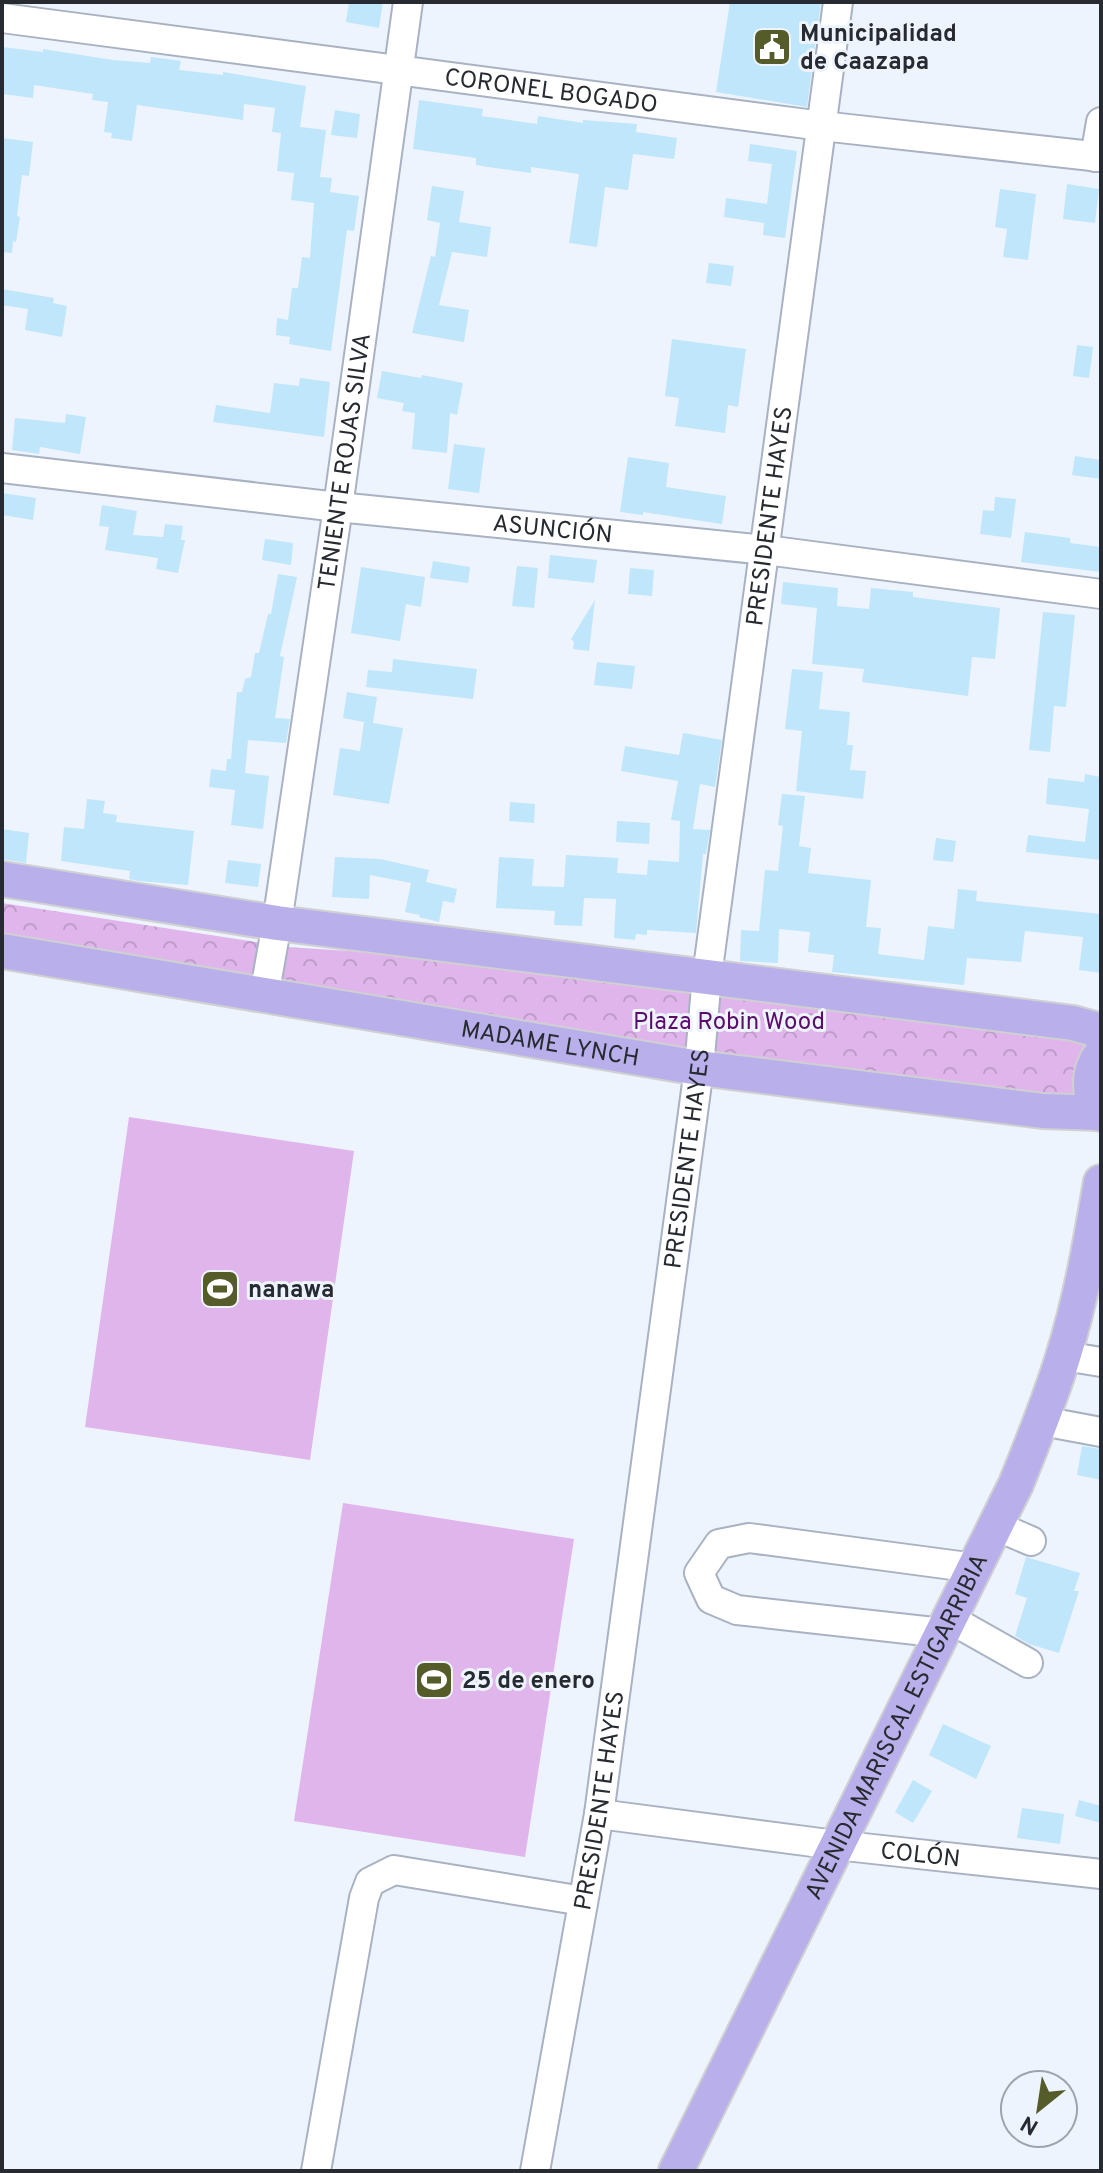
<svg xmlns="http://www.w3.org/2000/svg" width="1103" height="2173" font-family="Overpass,sans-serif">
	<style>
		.grass { fill: #dfb5eb }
		.park { fill: url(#park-crowns) }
		.building { fill: #bfe6fb }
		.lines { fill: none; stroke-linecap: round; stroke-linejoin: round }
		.minor-casing { stroke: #a9b2c2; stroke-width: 32 }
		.major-casing { stroke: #cfd0d2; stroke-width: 38 }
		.minor { stroke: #fff; stroke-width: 28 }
		.major { stroke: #b9afeb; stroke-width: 34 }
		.labels { text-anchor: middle; stroke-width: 6; stroke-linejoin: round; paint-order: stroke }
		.poi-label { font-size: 24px; font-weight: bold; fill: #272b31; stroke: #eef4fe; text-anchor: start }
		.street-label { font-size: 24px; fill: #272b31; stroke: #eef4fe }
		.park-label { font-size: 24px; fill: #5b0d6c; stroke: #eef4fe }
	</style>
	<defs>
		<pattern id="park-crowns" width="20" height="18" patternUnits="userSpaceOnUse" patternTransform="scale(2)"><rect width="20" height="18" fill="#dfb5eb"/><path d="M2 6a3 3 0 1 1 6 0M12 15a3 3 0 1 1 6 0" fill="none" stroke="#bf9cca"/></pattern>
	</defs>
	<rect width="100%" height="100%" fill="#eef4fe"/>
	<!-- grass -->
	<g class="grass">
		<polygon points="129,1117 354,1151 310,1460 85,1427"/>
		<polygon points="343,1503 574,1539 525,1857 294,1821"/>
	</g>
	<!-- park -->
	<polygon class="park" points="2,903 288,947 722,976 1101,1018 1088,1102 713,1062 2,935"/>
	<!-- building -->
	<g class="building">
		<polygon points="349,2 383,2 379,28 346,22"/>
		<polygon points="730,2 821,2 807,107 716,92"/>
		<polygon points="2,47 43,52 43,49 113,60 150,63 151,57 181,61 179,70 223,75 223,72 306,86 300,127 326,130 320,177 332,178 330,192 359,196 354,231 347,230 331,351 289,344 290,337 276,335 277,318 288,320 292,288 298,288 302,257 310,258 314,203 291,200 294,173 277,171 281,133 272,132 275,108 244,104 243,120 137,105 132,141 111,138 112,133 104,132 108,102 92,100 93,94 34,85 33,98 2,94"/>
		<polygon points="419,100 483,109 482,116 537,124 538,116 583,123 583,120 637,124 636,132 677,138 674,159 633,154 628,190 605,187 597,247 569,243 579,174 531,167 531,173 488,167 476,165 476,158 413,149"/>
		<polygon points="335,110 360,114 357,138 331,135"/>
		<polygon points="2,138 33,142 29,176 22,175 17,216 20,217 16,242 13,241 12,253 2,252"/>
		<polygon points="750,144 797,151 785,238 763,235 764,223 724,217 726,198 767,204 772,164 748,161"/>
		<polygon points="1067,184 1099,189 1095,223 1063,219"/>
		<polygon points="432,186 464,191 459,222 491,227 487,257 452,252 439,305 469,310 464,342 412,333 431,256 435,257 440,223 427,220"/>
		<polygon points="1000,189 1036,194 1028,260 1003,257 1007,229 995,227"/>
		<polygon points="709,263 734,266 731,286 706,283"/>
		<polygon points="2,289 54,298 53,303 67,306 62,337 25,330 28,309 2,305"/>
		<polygon points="672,339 746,349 738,407 728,405 725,433 675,426 679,398 665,396"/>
		<polygon points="1077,345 1093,347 1089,378 1073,376"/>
		<polygon points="382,371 421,378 422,375 463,383 457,415 450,413 447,453 412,449 415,413 402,411 404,403 377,398"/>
		<polygon points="300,378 330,382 324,437 213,422 216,405 270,413 274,383 299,386"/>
		<polygon points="66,414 86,417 80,454 40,447 39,454 12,450 15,418 65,423"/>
		<polygon points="454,444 485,448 479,493 448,489"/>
		<polygon points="1075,456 1101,460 1101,479 1072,475"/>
		<polygon points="628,457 669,463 666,487 726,496 722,524 643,512 643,515 620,512"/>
		<polygon points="2,493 36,498 33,520 2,515"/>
		<polygon points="995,497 1016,499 1011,538 980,534 983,510 994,511"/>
		<polygon points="102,505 137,511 133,535 163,537 165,524 183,526 181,540 185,540 178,573 156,569 158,558 105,550 109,527 99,526"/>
		<polygon points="1025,532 1070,538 1070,543 1101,547 1101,572 1021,562"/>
		<polygon points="265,539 293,543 291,565 262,560"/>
		<polygon points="550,555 597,560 594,583 548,578"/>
		<polygon points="433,561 470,567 468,583 430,578"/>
		<polygon points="517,566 538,568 534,608 512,606"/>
		<polygon points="361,567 425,577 421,607 406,604 400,641 351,633"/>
		<polygon points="630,568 654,570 652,596 628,594"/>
		<polygon points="278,574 297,577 280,656 284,657 275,718 290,719 286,743 248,740 245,773 269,776 263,829 231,825 235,790 209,787 211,769 226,771 227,759 231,759 237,692 242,692 245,679 251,677 255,653 259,653 268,614 271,614"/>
		<polygon points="783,582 838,588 837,606 869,609 871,588 913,592 913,597 1000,608 995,659 972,657 968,696 862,682 864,669 812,664 817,608 781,604"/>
		<polygon points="595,600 589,651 573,649 574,642 571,639"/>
		<polygon points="1043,612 1075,615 1066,707 1054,706 1050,752 1029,750"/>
		<polygon points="393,659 477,669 473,699 366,687 368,670 392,672"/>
		<polygon points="597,662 635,666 632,689 594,685"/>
		<polygon points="792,669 823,672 819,709 850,712 847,745 853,745 850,770 866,771 863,799 796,791 802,731 785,729"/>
		<polygon points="347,692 377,697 373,723 403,728 389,804 333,795 340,748 360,751 364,722 343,718"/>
		<polygon points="683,733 722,740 715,787 700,784 693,829 710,830 706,854 703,854 696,933 647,930 647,935 636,934 635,940 614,938 616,899 584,898 582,926 554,925 555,911 496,908 499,857 534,859 532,886 564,887 566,855 618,858 617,873 647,875 648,860 679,862 680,821 671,820 678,781 621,771 625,746 679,755"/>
		<polygon points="1085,774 1101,777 1101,860 1026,852 1028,835 1085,842 1089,809 1046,804 1048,778 1084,782"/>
		<polygon points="782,794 805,796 799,846 811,848 808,873 871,880 866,927 881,928 878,954 924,960 928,926 954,929 958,889 977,891 976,901 1101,914 1101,973 1079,970 1083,937 1025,931 1021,962 967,958 964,985 832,972 834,955 808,952 810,932 779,929 778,963 740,961 741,930 759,931 765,870 778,871 783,826 778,825"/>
		<polygon points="87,799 105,801 103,813 117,815 116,822 194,831 188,885 139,881 129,879 130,871 61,861 64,827 84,829"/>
		<polygon points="510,802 535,804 534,823 509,821"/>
		<polygon points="617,821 650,823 649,844 616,842"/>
		<polygon points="2,829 29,833 26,863 2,859"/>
		<polygon points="936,838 956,841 953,862 933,860"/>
		<polygon points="335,857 380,859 429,870 426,882 457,889 454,903 443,901 439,922 419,917 420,915 405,912 411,883 370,875 369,899 332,897"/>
		<polygon points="228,860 261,864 258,887 225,883"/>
		<polygon points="1082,1446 1101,1449 1101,1480 1077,1475"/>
		<polygon points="1026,1557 1080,1573 1074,1591 1079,1591 1059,1653 1029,1644 1015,1636 1027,1598 1015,1594"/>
		<polygon points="943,1724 991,1746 976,1779 929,1755"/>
		<polygon points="913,1780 932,1791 913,1823 895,1812"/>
		<polygon points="1079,1800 1101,1806 1101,1823 1075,1816"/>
		<polygon points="1022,1808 1064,1814 1060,1844 1017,1838"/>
	</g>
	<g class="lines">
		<defs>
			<g id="minor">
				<path id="s1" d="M2 18 822 126 1101 157"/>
				<polyline points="1095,157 1101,122"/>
				<path id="s2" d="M2 468 338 507 766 550 1101 594"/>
				<path id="s3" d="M264 996 277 923 338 507 408 2"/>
				<polyline points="1064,1356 1101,1362"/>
				<polyline points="1042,1421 1101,1432"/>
				<polyline points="996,1526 1031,1541"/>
				<polyline points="950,1619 1028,1663"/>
				<polyline points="943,1633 737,1610 711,1599 699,1573 719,1544 749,1538 975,1568"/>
				<path id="s4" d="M599 1814 836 1845 1101 1874"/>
				<polyline points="316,2171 364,1898 370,1882 394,1870 583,1901"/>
				<path id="s5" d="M535 2171 599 1814 699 1068 707 976 838 2"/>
			</g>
			<g id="major">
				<polyline points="2,879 277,923 1073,1023 1101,1031"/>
				<path id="s6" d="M2 951 699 1068 1043 1111 1101 1113"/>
				<path d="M1101 1054C1087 1073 1088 1094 1101 1114"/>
				<path id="s7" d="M676 2171 1016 1484C1033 1442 1050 1400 1063 1357 1081 1300 1091 1241 1101 1182"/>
			</g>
		</defs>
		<!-- minor casing -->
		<use href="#minor" class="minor-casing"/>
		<!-- major casing -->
		<use href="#major" class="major-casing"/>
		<!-- minor -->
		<use href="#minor" class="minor"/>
		<!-- major -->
		<use href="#major" class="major"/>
	</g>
	<!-- icons -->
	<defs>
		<symbol id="civic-square" viewBox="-11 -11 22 22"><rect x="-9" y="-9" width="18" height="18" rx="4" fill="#555b29" stroke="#eef4fe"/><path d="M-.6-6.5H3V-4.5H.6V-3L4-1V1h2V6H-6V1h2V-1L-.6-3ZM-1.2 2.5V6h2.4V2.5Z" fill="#fff"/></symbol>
		<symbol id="stadium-square" viewBox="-11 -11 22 22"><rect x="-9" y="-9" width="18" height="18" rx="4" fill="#555b29" stroke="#eef4fe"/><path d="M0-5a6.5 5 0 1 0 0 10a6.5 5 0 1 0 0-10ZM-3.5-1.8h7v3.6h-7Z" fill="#fff"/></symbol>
	</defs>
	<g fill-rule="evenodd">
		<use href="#civic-square" x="750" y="25" width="44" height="44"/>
		<use href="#stadium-square" x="198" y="1267" width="44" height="44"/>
		<use href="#stadium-square" x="412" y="1658" width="44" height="44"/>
	</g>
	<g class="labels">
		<!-- poi labels -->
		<g class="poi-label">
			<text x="800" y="41">Municipalidad<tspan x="800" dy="28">de Caazapa</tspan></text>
			<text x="248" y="1297">nanawa</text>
			<text x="462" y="1688">25 de enero</text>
		</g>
		<!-- street labels -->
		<g class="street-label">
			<text dy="8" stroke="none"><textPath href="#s1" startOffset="554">CORONEL BOGADO</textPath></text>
			<text dy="8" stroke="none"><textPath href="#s3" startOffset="540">TENIENTE ROJAS SILVA</textPath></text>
			<text dy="8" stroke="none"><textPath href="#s5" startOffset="1672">PRESIDENTE HAYES</textPath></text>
			<text dy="8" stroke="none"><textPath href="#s2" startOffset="554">ASUNCIÓN</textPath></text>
			<text dy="8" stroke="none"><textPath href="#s6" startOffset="556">MADAME LYNCH</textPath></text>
			<text dy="8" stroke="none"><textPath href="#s5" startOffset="1024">PRESIDENTE HAYES</textPath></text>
			<text dy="8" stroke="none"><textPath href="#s7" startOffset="496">AVENIDA MARISCAL ESTIGARRIBIA</textPath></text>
			<text dy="8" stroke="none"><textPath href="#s5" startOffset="376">PRESIDENTE HAYES</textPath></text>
			<text dy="8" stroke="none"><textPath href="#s4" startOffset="324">COLÓN</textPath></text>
		</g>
		<!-- park labels -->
		<g class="park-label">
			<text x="729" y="1029">Plaza Robin Wood</text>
		</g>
	</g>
	<!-- border -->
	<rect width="1103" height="2173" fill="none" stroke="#272b31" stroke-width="8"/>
	<!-- north arrow -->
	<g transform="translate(1039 2109) rotate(210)"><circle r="38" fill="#eef4fe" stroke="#9ea4ac" stroke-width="2"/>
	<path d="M0-6L14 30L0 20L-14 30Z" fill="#555b29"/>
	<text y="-12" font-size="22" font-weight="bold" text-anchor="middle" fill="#272b31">N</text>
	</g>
</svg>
